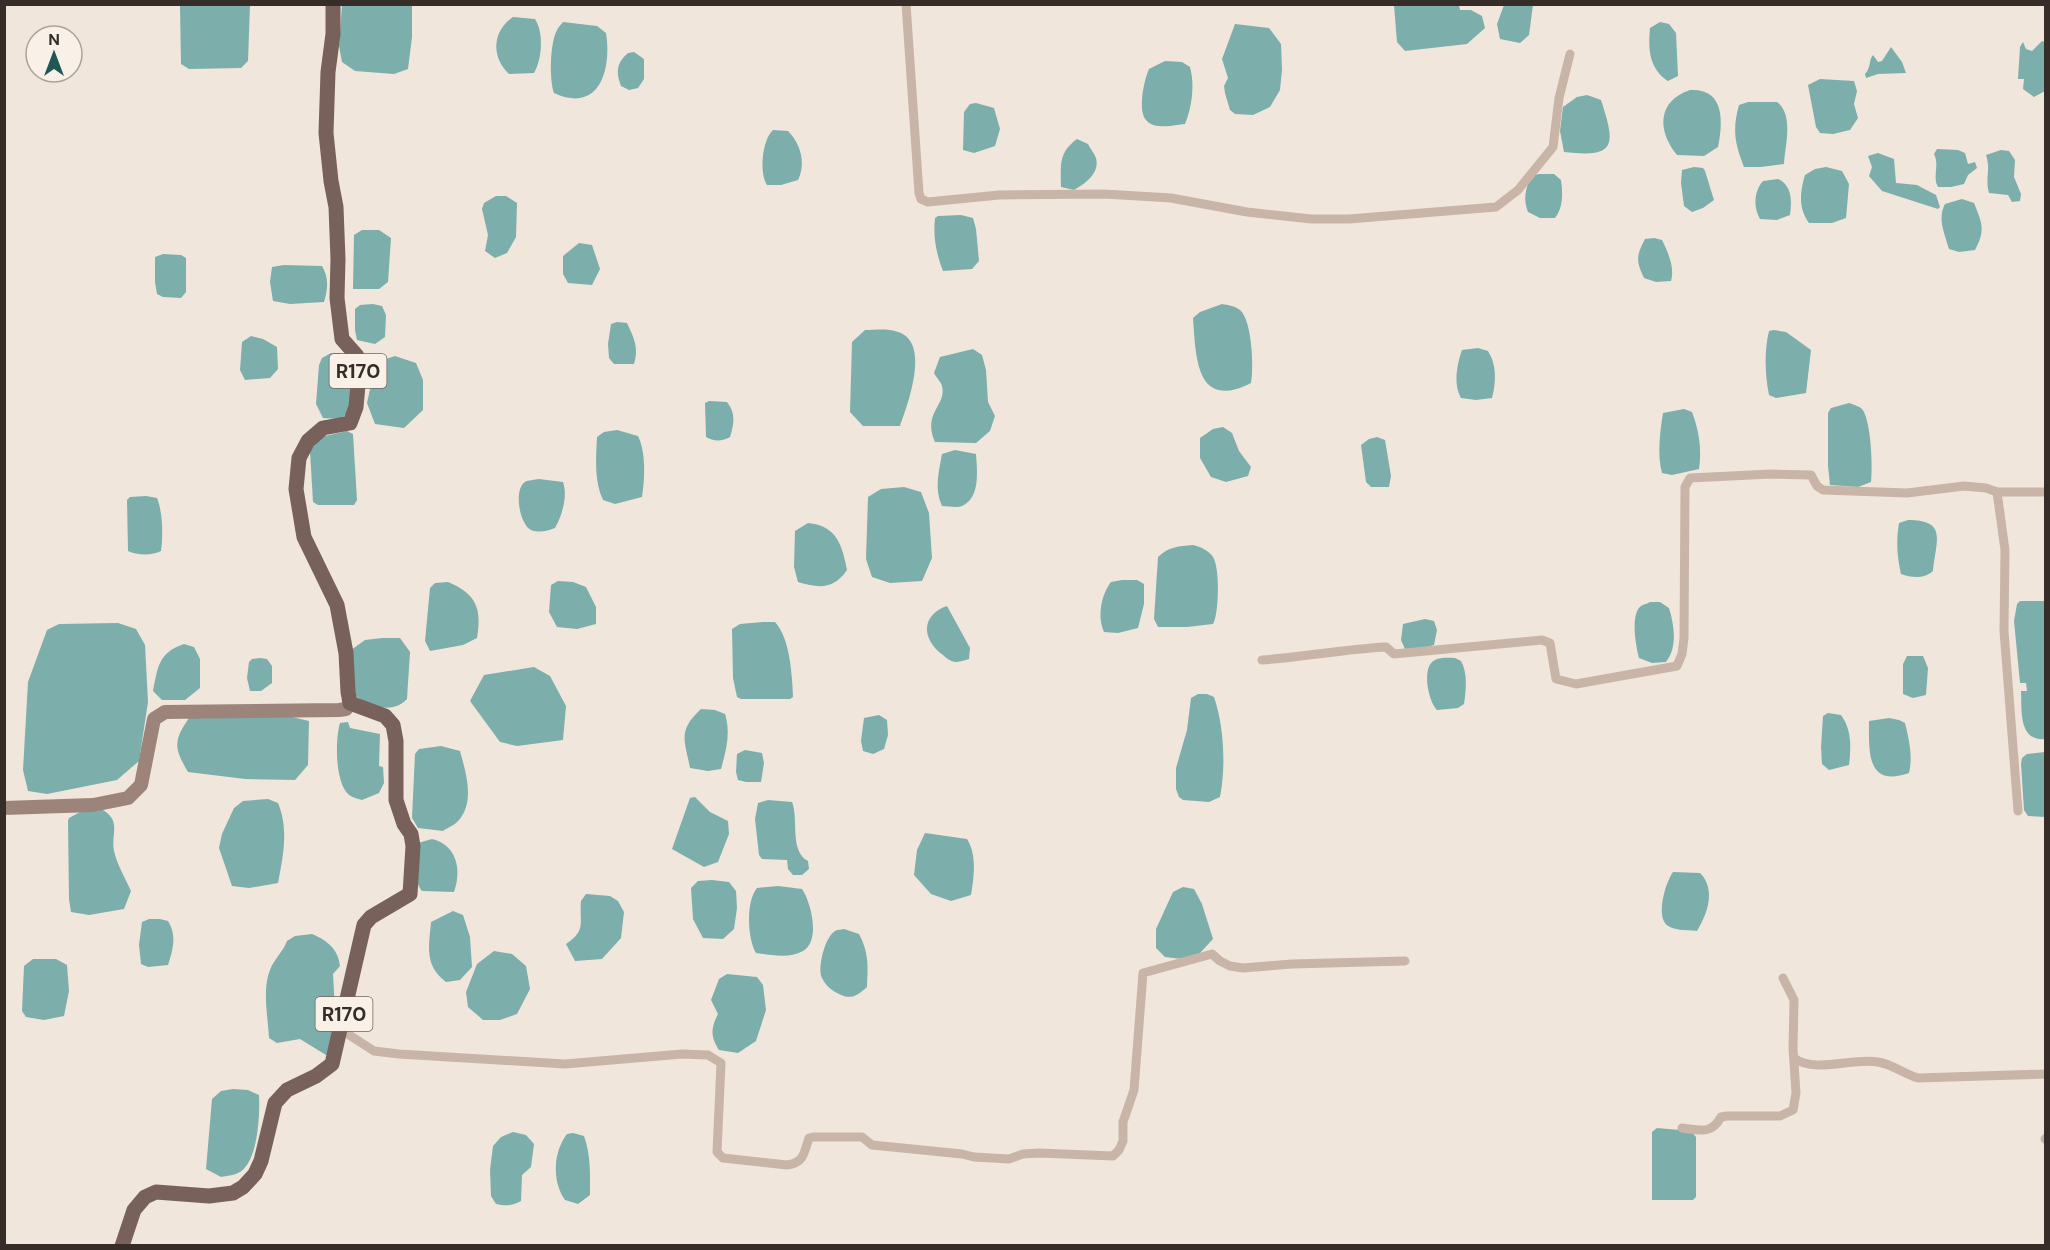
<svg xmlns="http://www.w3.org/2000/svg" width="2050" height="1250" font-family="'DM Sans',sans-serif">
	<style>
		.water { fill: #7caeac }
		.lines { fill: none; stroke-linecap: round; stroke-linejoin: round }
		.street { stroke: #c9b5a8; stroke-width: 9 }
		.secondary { stroke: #9d847a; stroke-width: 14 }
		.primary { stroke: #78615a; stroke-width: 15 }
		.labels { text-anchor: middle; stroke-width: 4.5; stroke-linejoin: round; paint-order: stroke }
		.shield { fill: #f9f0e8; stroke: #706762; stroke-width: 1.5 }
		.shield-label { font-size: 20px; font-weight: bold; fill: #362c28 }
	</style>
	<rect width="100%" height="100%" fill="#f1e6dc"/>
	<!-- water -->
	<g class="water">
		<polygon points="180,5 250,5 248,61 241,68 189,69 181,64"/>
		<polygon points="342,5 412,5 412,37 408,69 394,74 355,71 342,62 339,46"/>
		<polygon points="1394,5 1459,5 1460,10 1471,10 1482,16 1485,28 1467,44 1405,51 1397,42"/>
		<polygon points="1504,5 1533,5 1529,35 1520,43 1500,39 1497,24"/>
		<path d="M513 17 535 19C544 33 542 59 534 73L509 74C491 57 492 31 513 17Z"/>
		<path d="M563 22 597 26 606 33C612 70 599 114 554 93 549 79 550 43 557 30 558 27 561 25 563 22Z"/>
		<path d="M1660 22 1669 24 1676 33 1678 76 1668 81C1649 69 1648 49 1650 28Z"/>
		<polygon points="1235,24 1269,28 1281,44 1282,70 1280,90 1270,107 1253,115 1235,114 1230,110 1225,93 1224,86 1228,78 1222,59"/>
		<polygon points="2042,41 2045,42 2045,91 2034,97 2023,89 2024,79 2018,79 2020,47 2023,42 2026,49 2032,51"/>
		<path d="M1891 47 1902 62 1906 73 1878 74 1866 78 1865 74C1872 66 1868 61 1873 55L1878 62 1882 61Z"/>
		<path d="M634 52 644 59V79L638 88 629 90 621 86C616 73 616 63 628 53Z"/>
		<path d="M1165 61 1182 62 1190 67C1195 85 1192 107 1185 124 1175 125 1155 130 1147 121 1137 112 1144 80 1149 69Z"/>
		<polygon points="1820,79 1854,81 1857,91 1854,104 1858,118 1850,130 1833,134 1820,133 1816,127 1808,85"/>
		<path d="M1690 90C1725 88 1723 122 1718 147L1704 156 1677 155C1657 131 1657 101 1690 90Z"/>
		<path d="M1587 95 1601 100C1616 146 1616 158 1564 152L1560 131 1563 107 1577 97Z"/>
		<path d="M1748 102H1777C1794 115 1785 145 1784 164L1761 167H1744C1735 144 1732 130 1739 105Z"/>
		<polygon points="976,103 994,108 1000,129 995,146 974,153 963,150 964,112 970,104"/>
		<path d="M773 130 788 131C801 144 806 164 798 180L781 185H767C759 173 762 140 773 130Z"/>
		<path d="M1077 139 1088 144C1090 148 1094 153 1096 158 1100 173 1086 183 1074 190L1061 187C1061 165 1058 153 1077 139Z"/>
		<path d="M1937 149 1958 150 1965 153 1968 164 1975 162 1977 168 1968 175 1964 184 1951 187H1938C1932 177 1940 165 1934 154Z"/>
		<path d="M2001 150 2009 151 2015 160 2014 177 2021 194 2020 201 2012 202 2008 195 1989 193C1985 177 1991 170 1986 155Z"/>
		<polygon points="1878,153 1894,159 1896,183 1917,185 1936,195 1940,207 1938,209 1882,191 1869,176 1872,167 1868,156"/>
		<polygon points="1694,167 1703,168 1705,171 1714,200 1703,208 1692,212 1684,206 1681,183 1682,170"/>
		<path d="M1826 167 1842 171 1849 184 1846 218 1832 223H1809C1798 208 1800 192 1805 175L1815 169Z"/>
		<path d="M1539 174H1554L1561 180C1563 194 1563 207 1555 218H1540L1528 212C1523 199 1525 188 1532 176Z"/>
		<path d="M1778 179C1792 185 1792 201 1790 215L1777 220 1760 219C1753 207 1754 191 1763 181Z"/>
		<polygon points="496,196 506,196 517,203 516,237 507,253 495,258 485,251 488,235 482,209 484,203"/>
		<path d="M1962 199 1974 203C1982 223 1986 230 1975 250L1959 252 1949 249C1945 234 1937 219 1945 204Z"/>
		<path d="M961 215 973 218 976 229 979 261 972 269 943 271C936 253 933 237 935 218L938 216Z"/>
		<polygon points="362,230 379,230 391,238 388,282 379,289 353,289 354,235"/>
		<path d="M1654 238 1662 240C1668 252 1675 268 1671 281L1656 282 1644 278C1636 261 1636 256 1645 239Z"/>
		<polygon points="579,243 592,245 600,269 592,285 568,283 563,274 563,256"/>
		<polygon points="163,254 181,255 186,258 186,292 181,298 163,297 157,294 155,282 155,257"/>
		<path d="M284 265 322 266C329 278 328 289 324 302L290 304 273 301 270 282 272 267Z"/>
		<polygon points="373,304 382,306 386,315 385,337 375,344 357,340 355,330 355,309 360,305"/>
		<path d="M1222 304C1228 305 1235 306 1240 310 1252 320 1254 368 1251 383 1196 411 1196 358 1193 318L1200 312Z"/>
		<path d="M617 322 627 323C634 338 639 348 634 364H614L609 358 608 344 611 324Z"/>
		<path d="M865 330C875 330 888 328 898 332 931 342 908 404 900 426H863L850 412 852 342Z"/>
		<path d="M1774 330 1786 332 1811 350 1806 393 1776 398 1769 395C1765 375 1764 351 1769 331Z"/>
		<polygon points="251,336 263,339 277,347 278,369 270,378 245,380 240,370 242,342"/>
		<path d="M1478 348 1488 351C1497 365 1496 382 1492 398L1476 400 1461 398C1453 384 1457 364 1462 350Z"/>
		<path d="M973 349 982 355 986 370 988 402 995 416 990 431 976 443 935 442C922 412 947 406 942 386 941 382 936 377 934 373L940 357Z"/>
		<polygon points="331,353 340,353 351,362 352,408 341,419 323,418 316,404 319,365 322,358"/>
		<polygon points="395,356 416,363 423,380 423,410 404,428 375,424 367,403 374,371 380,361"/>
		<path d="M709 401 727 402C736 413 734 424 730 437 723 441 714 442 706 437L705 403Z"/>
		<path d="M1849 403C1854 405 1859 406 1862 409 1871 419 1873 468 1871 482L1858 487 1830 485 1828 466V413L1831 408Z"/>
		<path d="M1684 409 1692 412C1699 431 1702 449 1699 469L1672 475 1662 473C1657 455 1660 432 1663 413Z"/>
		<polygon points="1223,427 1232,433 1239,451 1251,467 1248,476 1226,482 1211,477 1200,458 1200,438 1213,429"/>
		<path d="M617 430 638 436C646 452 645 479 642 497L615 504 603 500C594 481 596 458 597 437L604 432Z"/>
		<polygon points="347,431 353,434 357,500 354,505 318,505 313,502 310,451 321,437"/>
		<polygon points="1377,437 1385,440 1391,476 1389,487 1371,487 1366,482 1361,445 1369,439"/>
		<path d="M955 450 976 454C977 469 981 498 962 506 957 508 948 506 942 506 934 489 939 471 942 454Z"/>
		<path d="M539 479 563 482C568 496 562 516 555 528 548 531 539 533 531 530 520 525 513 490 525 482 528 480 535 480 539 479Z"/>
		<polygon points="904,487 921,492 929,513 932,558 922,581 890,583 872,577 866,559 868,497 881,489"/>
		<path d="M146 496 157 498C163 513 163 536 161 551 152 556 136 555 128 551L127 500 130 497Z"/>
		<path d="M1908 520C1948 520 1936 541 1933 571 1924 579 1912 578 1901 574 1897 556 1896 541 1899 523Z"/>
		<path d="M808 523C837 526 842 545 847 570 833 590 819 588 798 582L794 567 795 531Z"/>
		<path d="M1193 545C1201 547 1208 550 1213 557 1220 568 1219 613 1213 624L1187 627H1158L1154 619 1158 557C1168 547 1179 546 1193 545Z"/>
		<path d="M1122 580H1137L1144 584V604L1138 628 1118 633 1104 632C1097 617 1101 595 1111 582Z"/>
		<polygon points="558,581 573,582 586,587 596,607 596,624 577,629 557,627 549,612 551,585"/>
		<path d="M448 582C476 594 482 608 477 638L463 645 430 651 425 641 430 588 435 583Z"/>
		<path d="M2020 601H2045L2046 739C2018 742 2022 710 2021 691H2027L2026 683H2020L2014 621 2017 604Z"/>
		<path d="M1650 602H1660L1669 608C1674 625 1678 647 1666 662L1652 663 1639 658C1636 646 1630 614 1641 606 1644 604 1647 604 1650 602Z"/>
		<path d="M947 606 970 648 969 659C965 660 959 662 955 662 950 661 946 658 943 655 921 639 921 615 947 606Z"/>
		<polygon points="1425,619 1434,621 1437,630 1434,645 1422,648 1405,649 1401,640 1403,624"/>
		<path d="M763 622H775C790 638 792 675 793 697L790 699H741L737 697 733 678 732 629 740 624Z"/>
		<polygon points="118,623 136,629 145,645 148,702 139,761 117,780 47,794 28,791 23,770 28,682 47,630 59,624"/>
		<path d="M382 638H400L410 652 407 699C392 715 369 706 354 695L351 650 365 640Z"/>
		<path d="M184 644 194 647 200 659V688L185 700H162L153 691C158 667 158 653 184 644Z"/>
		<polygon points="1907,656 1923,656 1928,668 1926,695 1913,698 1903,694 1903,664"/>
		<polygon points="260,658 267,659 272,666 272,683 261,691 250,691 247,678 249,662 252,659"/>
		<path d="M1455 658 1461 661C1468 673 1466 691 1464 704L1458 708 1437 710C1428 701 1421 666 1435 660 1441 657 1449 658 1455 658Z"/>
		<polygon points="534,667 550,676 566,706 563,740 517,746 500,742 470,701 484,675"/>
		<path d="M1198 694H1207L1214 697C1224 726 1226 767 1220 797L1209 802 1183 800 1179 797 1176 789V768L1187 730 1191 698Z"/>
		<path d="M701 709 715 710 725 714C731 733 726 751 721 769L708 771 690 768C685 741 677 731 701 709Z"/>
		<path d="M1828 713 1841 715C1852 730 1851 748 1849 765L1829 770 1822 764 1821 747 1823 716Z"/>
		<path d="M283 715 309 721 308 765 295 780 245 779 188 772C174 748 173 741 189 718Z"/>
		<polygon points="879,715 887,720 888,735 884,749 873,754 863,751 861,741 864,718"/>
		<path d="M1889 718 1899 720 1905 723C1909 739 1913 757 1909 773 1866 788 1869 751 1869 721Z"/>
		<path d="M348 722 350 728 380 734 379 766 383 767 384 783 379 793 362 800C358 799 351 797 348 794 335 781 335 740 340 723Z"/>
		<path d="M441 746 460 751C466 773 475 801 459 820 455 825 447 828 443 831L418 828 412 818 415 754 419 749Z"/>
		<polygon points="745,750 762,753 764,763 761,782 746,782 738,780 736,772 737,754"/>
		<polygon points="2045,752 2045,817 2028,816 2024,810 2021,764 2022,758 2027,754"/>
		<polygon points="695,797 710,812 728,821 729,834 718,862 704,867 672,849 690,798"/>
		<path d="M268 799 278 803C289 829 283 857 278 883L249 888 232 886 219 848 222 834 234 808 243 801Z"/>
		<path d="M768 800 792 802C799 819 789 851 808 861L809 869 802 875H793L788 869 787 860 762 859 759 855 755 819 758 803Z"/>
		<path d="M101 809C122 820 111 833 114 851 117 864 125 878 131 891L124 909 89 915 71 912 69 899 68 821 69 818 82 811Z"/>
		<path d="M925 833 967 839C977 855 974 876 971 895L951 901 931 894 914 875 917 850Z"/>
		<path d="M432 839C457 845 462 870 454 892L422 891C412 879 417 858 418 843Z"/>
		<path d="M1673 872 1700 873C1716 889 1708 913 1697 931 1689 930 1670 931 1665 923 1657 911 1666 882 1673 872Z"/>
		<polygon points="712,880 729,882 736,891 737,908 734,929 723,939 703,938 693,919 691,888 698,881"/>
		<path d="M778 886 802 889C811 902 821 941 803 951 789 959 771 955 756 953 747 938 746 901 757 888Z"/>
		<polygon points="1183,887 1194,889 1202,904 1213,939 1199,954 1182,959 1165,957 1156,948 1156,929 1173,892"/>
		<path d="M586 894 610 896 618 901 624 912 621 938 602 959 575 961 566 944C587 930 579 923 581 901Z"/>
		<path d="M453 911 463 915 470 937 472 967 460 980 446 982C424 965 429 947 431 922Z"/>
		<path d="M149 919H160L168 921C177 936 173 949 168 965L148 967 141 964 139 945 142 922Z"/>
		<path d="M844 929 859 934C869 953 868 966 867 987 857 996 851 1000 839 994 831 990 826 986 822 978 817 968 825 937 835 931 838 929 841 930 844 929Z"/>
		<path d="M312 934C328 941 338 949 340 966L333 974 336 1028 332 1053 326 1055 300 1039 277 1043 269 1038C268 1017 262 989 270 970 274 959 283 952 287 941L295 936Z"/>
		<polygon points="494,951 512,954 526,966 530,989 517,1014 500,1020 483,1020 468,1007 466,992 477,964"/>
		<polygon points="33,959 56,959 67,965 69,991 64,1016 44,1020 26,1017 22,1011 24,966"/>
		<path d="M727 974 757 977 763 985 766 1010 756 1041 738 1053 719 1050C710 1036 711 1028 718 1014L711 1000 719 979Z"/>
		<path d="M233 1089 248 1090 259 1095C260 1115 258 1161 240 1172 235 1175 227 1176 221 1177L206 1169 212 1099 221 1091Z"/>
		<polygon points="1657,1128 1691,1131 1696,1137 1696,1197 1693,1200 1652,1200 1652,1132"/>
		<path d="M513 1132 526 1135 534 1144 531 1167 522 1175 521 1201C512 1206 506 1206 496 1204L491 1196 490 1170 493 1146 501 1137Z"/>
		<path d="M573 1133 584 1136C591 1155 590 1175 590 1195L578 1204 565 1200C552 1181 553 1152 567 1134Z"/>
	</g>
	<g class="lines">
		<!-- street -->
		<g class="street">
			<polyline points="906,4 919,193 921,199 928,202 999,195 1104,194 1171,198 1247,212 1311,219 1349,219 1496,207 1518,190 1553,147 1559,98 1570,54"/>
			<polyline points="1997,492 2005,550 2004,631 2018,811"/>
			<path d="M1262 660C1304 657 1345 649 1386 647L1394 654 1542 640 1550 643 1556 679 1576 684 1677 666 1682 654 1684 638 1685 487 1690 478 1771 474 1811 475 1817 486 1823 490 1907 493 1964 486 1986 488 1997 492H2046"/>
			<path d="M340 1029 374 1051 399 1054 565 1064 682 1054 708 1055 721 1063 717 1152 723 1158 787 1165C804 1163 804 1153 809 1138L813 1137H862L872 1145 962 1154 974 1157 1009 1159 1023 1154 1039 1153 1113 1156 1119 1150 1123 1141V1122L1134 1090 1143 973 1212 954 1220 961 1230 966 1243 968 1292 964 1405 961"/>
			<path d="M1794 1058C1815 1074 1854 1057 1878 1062 1892 1064 1904 1074 1918 1078L2046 1074"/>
			<path d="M1682 1128C1700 1130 1711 1135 1721 1117L1727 1116H1780L1793 1110 1796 1093 1793 1048 1794 1000 1783 978"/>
			<polyline points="2045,1139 2046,1138"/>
		</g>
		<!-- secondary -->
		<polyline class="secondary" points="4,808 93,805 128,798 141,785 154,719 165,712 339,710 346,709 350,703"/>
		<!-- primary -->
		<polyline class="primary" points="122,1246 134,1210 145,1197 156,1192 209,1196 233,1193 243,1187 255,1174 261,1161 275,1103 287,1090 316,1076 332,1064 364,925 371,917 410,894 413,846 411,834 404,824 396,800 396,741 393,725 385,716 350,703 348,692 346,653 337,605 304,537 296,489 299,458 308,441 323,428 350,423 356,407 359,374 357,356 342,339 337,298 338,259 336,207 331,181 326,133 328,72 333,34 333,4"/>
	</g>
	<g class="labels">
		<!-- shield labels -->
		<g class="shield">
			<rect x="329.5" y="354" width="57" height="34" rx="4.5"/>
			<rect x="315.5" y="997" width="57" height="34" rx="4.5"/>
		</g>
		<g class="shield-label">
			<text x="358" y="378">R170</text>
			<text x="344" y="1021">R170</text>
		</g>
	</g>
	<!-- border -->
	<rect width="2050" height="1250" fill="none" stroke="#362c28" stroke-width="12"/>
	<!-- north arrow -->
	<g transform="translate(54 54)"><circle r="28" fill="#f9f0e8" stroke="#aba29b" stroke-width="1.5"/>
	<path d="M0-4.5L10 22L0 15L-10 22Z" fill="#1f5756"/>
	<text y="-9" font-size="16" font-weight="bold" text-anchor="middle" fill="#362c28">N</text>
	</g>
</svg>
